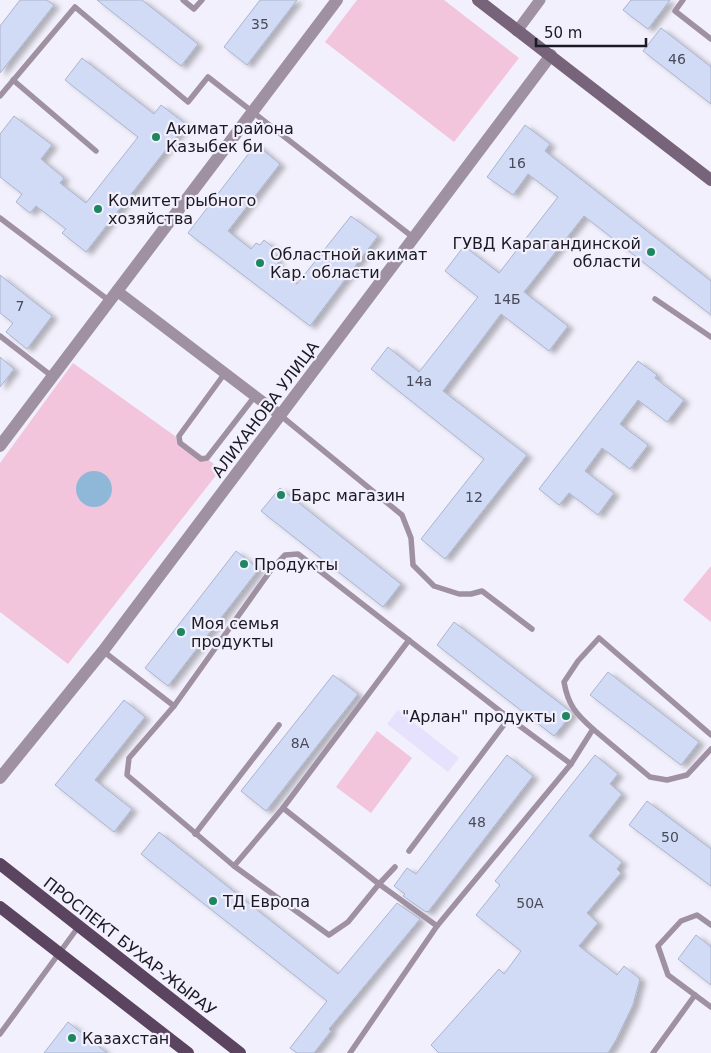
<svg xmlns="http://www.w3.org/2000/svg" width="711" height="1053" font-family="'DejaVu Sans',sans-serif">
	<style>
		.built { fill: #e6e1fd }
		.green { fill: #f3c5dc }
		.water { fill: #8fb8d8 }
		.building { fill: #d1dbf6; stroke: #aab4ce; filter: url(#shadow) }
		.lines { fill: none; stroke-linecap: round; stroke-linejoin: round }
		.service { stroke: #9f91a2; stroke-width: 5.5 }
		.minor { stroke: #9f91a2; stroke-width: 11 }
		.tertiary { stroke: #9f91a2; stroke-width: 12 }
		.secondary { stroke: #77647b; stroke-width: 12 }
		.primary { stroke: #5b445f; stroke-width: 12 }
		.poi-dot { fill: #1e8661; stroke: #f2f0fc; stroke-width: 2 }
		.labels { text-anchor: middle; stroke-width: 4.5; stroke-linejoin: round; paint-order: stroke }
		.number-label { font-size: 14px; fill: #484a58 }
		.poi-label { font-size: 16px; fill: #1b1923; stroke: #f2f0fc; text-anchor: start }
		.street-label { font-size: 16px; fill: #1b1923; stroke: #f2f0fc }
	</style>
	<defs>
		<filter id="shadow"><feDropShadow dx="5.5" dy="3" stdDeviation="2.5" flood-color="#0004"/></filter>
	</defs>
	<rect width="100%" height="100%" fill="#f2f0fc"/>
	<!-- built -->
	<polygon class="built" points="398,710 459,758 448,772 387,724"/>
	<!-- green -->
	<g class="green">
		<polygon points="357,0 444,0 519,58 454,142 325,42"/>
		<polygon points="73,363 221,469 68,664 0,612 0,463"/>
		<polygon points="711,566 711,622 683,600"/>
		<polygon points="377,731 412,758 371,813 336,787"/>
	</g>
	<!-- water -->
	<circle class="water" cx="94" cy="489" r="18"/>
	<!-- building -->
	<g class="building">
		<polygon points="20,0 47,0 54,5 0,73 0,26"/>
		<polygon points="97,0 142,0 198,44 181,66"/>
		<polygon points="260,0 297,0 247,65 224,47"/>
		<polygon points="631,0 670,0 648,29 623,10"/>
		<polygon points="661,28 711,67 711,104 643,51"/>
		<polygon points="82,58 154,114 161,105 186,124 86,252 62,233 66,229 36,206 30,213 16,202 22,194 0,177 0,134 14,116 52,145 41,159 64,178 60,183 86,203 138,137 65,80"/>
		<polygon points="525,125 550,144 545,151 711,281 711,315 584,216 524,292 568,326 549,351 501,314 443,391 527,455 445,559 421,539 484,459 371,369 388,347 419,372 478,297 445,271 464,246 499,273 558,197 528,174 513,195 487,177"/>
		<polygon points="256,144 280,164 228,231 251,249 256,243 260,245 264,240 279,252 274,259 279,262 275,268 297,284 351,216 378,236 310,326 188,233"/>
		<polygon points="0,275 52,316 27,349 6,332 13,323 0,313"/>
		<polygon points="0,357 14,369 0,387"/>
		<polygon points="638,361 657,375 655,378 684,400 667,422 638,400 620,424 648,445 630,469 602,448 585,471 614,493 598,515 569,493 559,505 539,489"/>
		<polygon points="280,488 401,584 383,607 261,511"/>
		<polygon points="236,551 259,569 168,686 145,668"/>
		<polygon points="454,622 570,711 572,714 554,736 437,645"/>
		<polygon points="608,672 699,742 681,765 590,695"/>
		<polygon points="333,675 358,694 266,811 241,791"/>
		<polygon points="124,700 145,717 95,780 132,809 114,832 55,785"/>
		<polygon points="507,755 533,776 428,912 427,911 426,912 403,896 405,894 394,886 407,868 416,874"/>
		<polygon points="595,755 618,774 610,784 622,794 589,836 622,862 617,869 621,873 587,913 598,923 579,946 617,975 624,966 640,979 633,1005 616,1040 608,1053 439,1053 431,1045 499,969 504,974 521,951 476,915 500,885 495,881"/>
		<polygon points="647,801 711,849 711,886 629,825"/>
		<polygon points="159,832 338,974 397,903 420,919 329,1029 331,1031 314,1053 297,1053 290,1048 327,1001 141,854"/>
		<polygon points="696,935 711,947 711,985 678,959"/>
		<polygon points="68,1022 107,1053 44,1053"/>
	</g>
	<g class="lines">
		<!-- service -->
		<g class="service">
			<polyline points="183,0 194,9 202,0"/>
			<polyline points="683,0 675,11 711,39"/>
			<polyline points="13,80 96,151"/>
			<polyline points="0,96 75,7 188,102 208,77 414,238"/>
			<polyline points="0,218 111,302"/>
			<polyline points="655,299 711,337"/>
			<polyline points="0,336 53,377"/>
			<polyline points="225,373 179,436 180,443 201,459 207,458 255,396"/>
			<polyline points="280,415 402,515 411,538 413,565 434,586 459,594 471,594 482,591 532,629"/>
			<polyline points="409,640 283,808 234,866 329,935 348,922 379,884 437,926"/>
			<polyline points="103,651 174,706"/>
			<polyline points="593,729 650,777 667,780 687,775 711,749"/>
			<polyline points="283,808 379,884 395,867"/>
			<polyline points="195,834 279,725"/>
			<polyline points="409,851 509,718"/>
			<polyline points="234,866 127,775 129,758 174,706 271,570 285,555 298,554 509,718 571,764"/>
			<polyline points="711,925 697,915 681,921 658,946 668,975 711,1007"/>
			<polyline points="0,1034 79,926"/>
			<path d="M350 1053 437 926 571 764 593 729C576 714 568 705 564 682L578 661 599 638 711 735"/>
			<polyline points="653,1053 695,995"/>
		</g>
		<!-- minor -->
		<g class="minor">
			<polyline points="517,31 540,0"/>
			<polyline points="117,291 280,415"/>
		</g>
		<!-- tertiary -->
		<g class="tertiary">
			<polyline points="0,446 337,0"/>
			<polyline points="0,778 103,651 551,55"/>
		</g>
		<!-- secondary -->
		<polyline class="secondary" points="478,0 711,180"/>
		<!-- primary -->
		<g class="primary">
			<polyline points="0,864 240,1053"/>
			<polyline points="0,907 188,1053"/>
		</g>
	</g>
	<!-- markers -->
	<g class="poi-dot">
		<circle cx="156" cy="137" r="5"/>
		<circle cx="98" cy="209" r="5"/>
		<circle cx="651" cy="252" r="5"/>
		<circle cx="260" cy="263" r="5"/>
		<circle cx="281" cy="495" r="5"/>
		<circle cx="244" cy="564" r="5"/>
		<circle cx="181" cy="632" r="5"/>
		<circle cx="566" cy="716" r="5"/>
		<circle cx="213" cy="901" r="5"/>
		<circle cx="72" cy="1038" r="5"/>
	</g>
	<g class="labels">
		<!-- number labels -->
		<g class="number-label">
			<text x="260" y="29">35</text>
			<text x="677" y="64">46</text>
			<text x="517" y="168">16</text>
			<text x="507" y="304">14Б</text>
			<text x="20" y="311">7</text>
			<text x="419" y="386">14а</text>
			<text x="474" y="502">12</text>
			<text x="300" y="748">8А</text>
			<text x="477" y="827">48</text>
			<text x="670" y="842">50</text>
			<text x="530" y="908">50А</text>
		</g>
		<!-- poi labels -->
		<g class="poi-label">
			<text x="166" y="134">Акимат района<tspan x="166" dy="18">Казыбек би</tspan></text>
			<text x="108" y="206">Комитет рыбного<tspan x="108" dy="18">хозяйства</tspan></text>
			<text x="641" y="249" text-anchor="end">ГУВД Карагандинской<tspan x="641" dy="18">области</tspan></text>
			<text x="270" y="260">Областной акимат<tspan x="270" dy="18">Кар. области</tspan></text>
			<text x="291" y="501">Барс магазин</text>
			<text x="254" y="570">Продукты</text>
			<text x="191" y="629">Моя семья<tspan x="191" dy="18">продукты</tspan></text>
			<text x="556" y="722" text-anchor="end">"Арлан" продукты</text>
			<text x="223" y="907">ТД Европа</text>
			<text x="82" y="1044">Казахстан</text>
		</g>
		<!-- street labels -->
		<g class="street-label">
			<text transform="translate(265 409) rotate(-53)" y="6">АЛИХАНОВА УЛИЦА</text>
			<text transform="translate(130 946) rotate(38)" y="6">ПРОСПЕКТ БУХАР-ЖЫРАУ</text>
		</g>
	</g>
	<!-- scale -->
	<path d="M536 38v8h110v-8" fill="none" stroke="#1b1923" stroke-width="2.5"/>
	<text x="544" y="38" font-size="15" fill="#1b1923" stroke="#f2f0fc" stroke-width="4" paint-order="stroke">50 m</text>
</svg>
